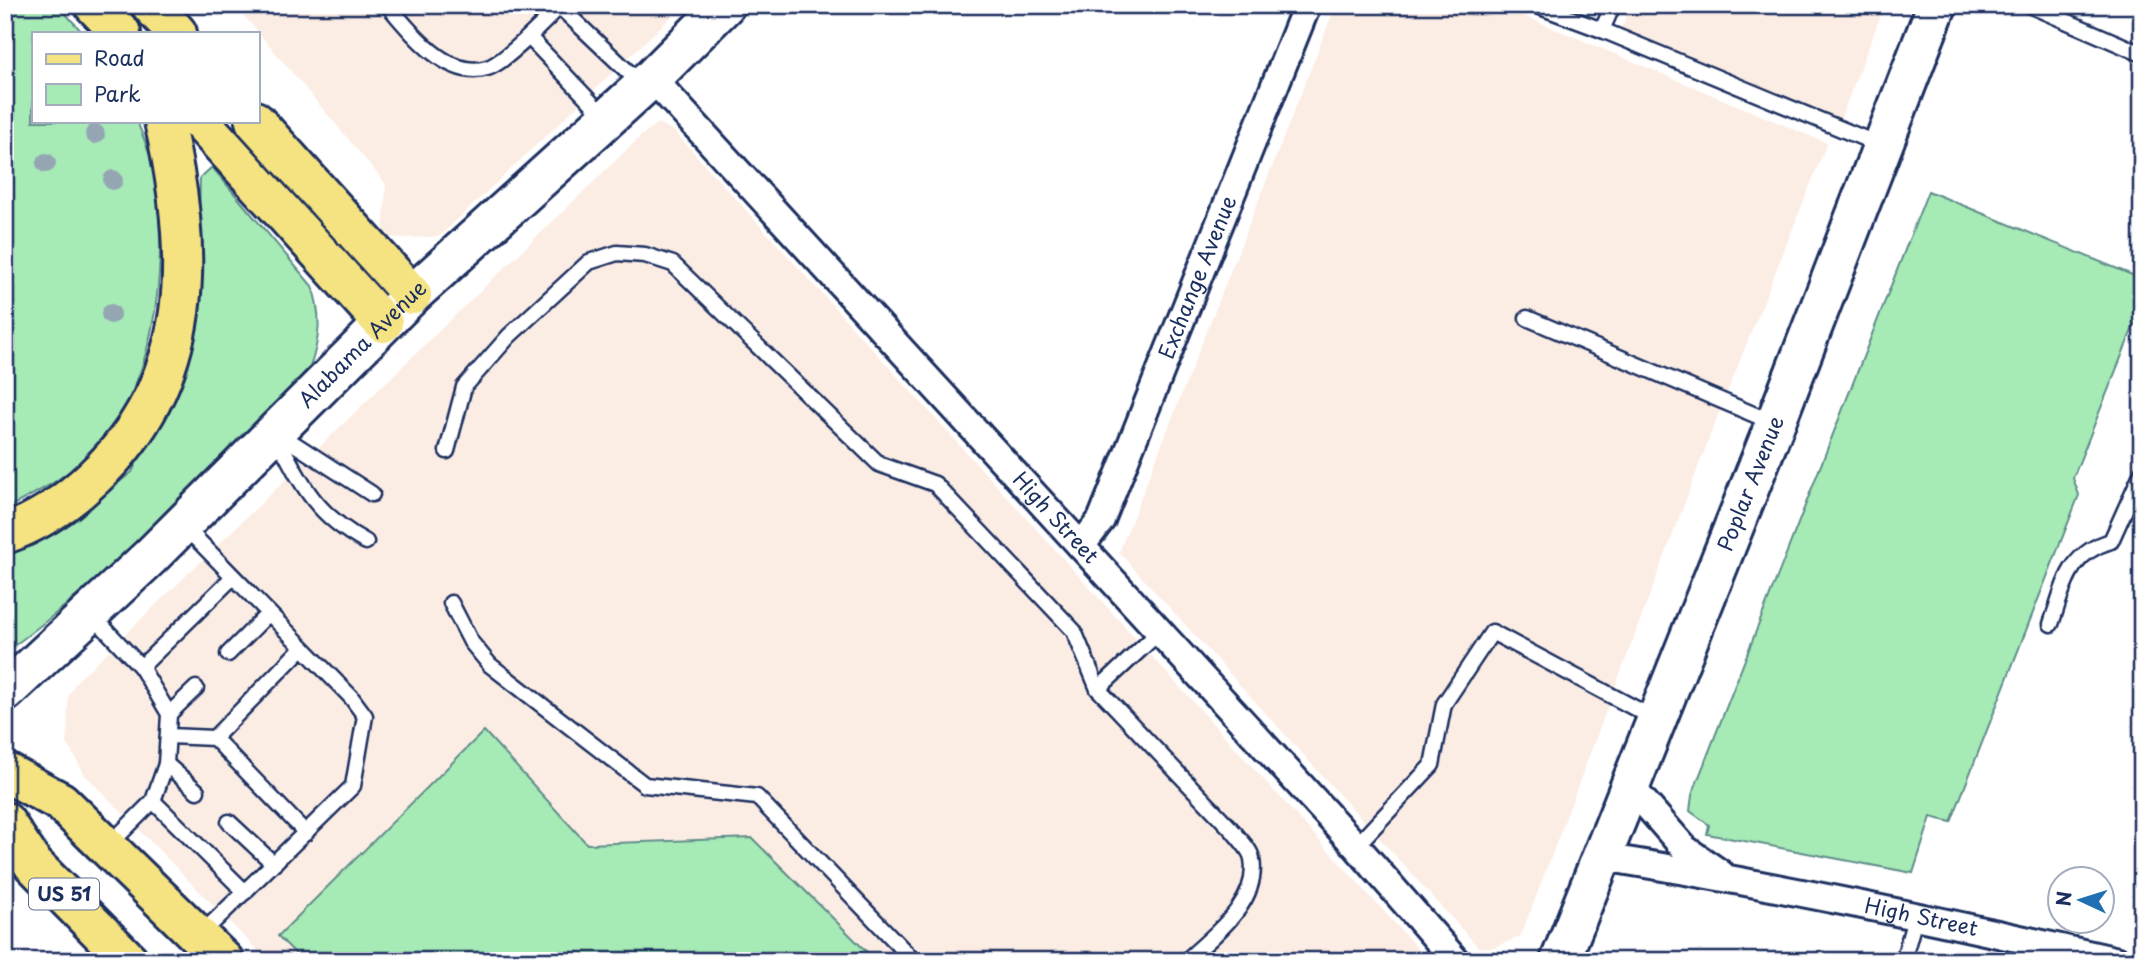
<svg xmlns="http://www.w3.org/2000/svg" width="2147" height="966" font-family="'Playpen Sans',sans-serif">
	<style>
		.built { fill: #fcede4 }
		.green { fill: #a6eab6; stroke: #608c8a; stroke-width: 2 }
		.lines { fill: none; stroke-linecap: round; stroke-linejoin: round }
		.lane-casing { stroke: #1b2f5e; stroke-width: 19 }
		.street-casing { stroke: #1b2f5e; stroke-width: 32 }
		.secondary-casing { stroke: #1b2f5e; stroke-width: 44 }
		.primary-casing { stroke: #1b2f5e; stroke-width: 44 }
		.highway-casing { stroke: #1b2f5e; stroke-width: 44 }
		.lane { stroke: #fff; stroke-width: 14 }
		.street { stroke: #fff; stroke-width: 26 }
		.secondary { stroke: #fff; stroke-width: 38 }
		.primary { stroke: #f5e382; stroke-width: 38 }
		.highway { stroke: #f5e382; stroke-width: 38 }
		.tree { fill: #95a6b3 }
		.labels { text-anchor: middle; stroke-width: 7; stroke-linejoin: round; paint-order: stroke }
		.shield { fill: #fff; stroke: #5f6d8e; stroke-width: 2 }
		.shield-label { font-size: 19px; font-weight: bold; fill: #1b2f5e }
		.street-label { font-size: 21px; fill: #1b2f5e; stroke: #fff }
	</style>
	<rect width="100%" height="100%" fill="#fff"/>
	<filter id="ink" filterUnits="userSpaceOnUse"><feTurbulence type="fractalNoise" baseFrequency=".0143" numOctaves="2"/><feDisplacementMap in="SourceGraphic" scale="14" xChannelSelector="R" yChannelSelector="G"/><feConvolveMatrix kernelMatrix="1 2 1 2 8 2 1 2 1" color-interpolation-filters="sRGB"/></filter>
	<g filter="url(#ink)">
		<!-- built -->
		<g class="built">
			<polygon points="235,5 684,5 440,236 411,238 383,237 386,184"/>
			<polygon points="1336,5 1498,5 1827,143 1713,428 1531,910 1520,937 1492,948 1478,947 1119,552"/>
			<polygon points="1631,5 1885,5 1840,120 1621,29"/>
			<polygon points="658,123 674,131 1429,961 268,961 85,775 67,743 68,697 76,682 642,135"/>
		</g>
		<!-- green -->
		<g class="green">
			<path d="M5 5H58L83 33H33V121H137C143 137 151 154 154 171 168 257 159 373 102 442 77 472 39 492 5 509Z"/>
			<path d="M212 167 312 286C322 316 320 339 310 367 214 469 120 568 7 651L5 547 52 535 132 472 179 374 197 293 200 178Z"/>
			<polygon points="1928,191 2142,279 2142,305 2073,478 2079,495 1951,822 1931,817 1913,873 1707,834 1709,825 1690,811 1692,795"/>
			<polygon points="484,731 587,844 752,838 876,961 303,961 278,936"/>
		</g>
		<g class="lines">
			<defs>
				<g id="lane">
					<path d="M388 5C410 32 448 80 487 68 505 63 547 19 561 5"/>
					<polyline points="1535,5 1602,30"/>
					<polyline points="1613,5 1602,30 1880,145"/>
					<polyline points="2029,5 2142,54"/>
					<polyline points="560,7 642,85"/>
					<polyline points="529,37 605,117"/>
					<polyline points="1527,318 1774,423"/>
					<polyline points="276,432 372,494"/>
					<path d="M275 433C301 483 314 514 366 542"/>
					<path d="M447 451 464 387 509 336 589 262 617 253 645 255 673 264 879 464 935 484 1074 631 1098 689 1234 832C1240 840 1251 850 1252 859 1260 903 1213 935 1186 961"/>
					<polyline points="183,525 351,697 365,716 353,786 199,936"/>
					<polyline points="451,603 471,642 490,665 645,785 757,797 914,961"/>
					<polyline points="91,614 141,667 169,714 166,764 153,801 108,846"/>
					<path d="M2051 624C2065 585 2067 554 2111 541L2142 472"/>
					<polyline points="228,654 268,614"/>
					<polyline points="141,667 233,577"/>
					<polyline points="1098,689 1158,633"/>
					<polyline points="169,714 196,688"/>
					<polyline points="169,736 214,738 306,833"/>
					<polyline points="214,738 301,649"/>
					<polyline points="166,764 197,791"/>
					<polyline points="153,801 245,892"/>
					<polyline points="229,822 274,864"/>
					<polyline points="1356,846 1432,765 1444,704 1492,632 1657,720"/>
					<polyline points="1903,961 1916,915"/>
				</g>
				<g id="street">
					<path id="s1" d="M652 78 1356 846 1456 961"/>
					<path id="s2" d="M1081 546 1101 520 1307 5"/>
					<polyline points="1631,787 1685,849 1721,874"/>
					<path id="s3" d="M1603 857C1776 885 1947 922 2118 961"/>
				</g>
				<g id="secondary">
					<path id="s4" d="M5 692 150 557 412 295 652 78 725 5"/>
					<path id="s5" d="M1560 961 1775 424 1937 5"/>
				</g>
				<g id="primary">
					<polyline points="5,772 61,802 224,961"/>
					<polyline points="5,822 33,864 129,961"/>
				</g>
				<g id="highway">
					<polyline points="94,5 121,33"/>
					<polyline points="151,5 177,33"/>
					<polyline points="200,121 383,323"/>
					<polyline points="255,121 412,295"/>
					<path d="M5 534C39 522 68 502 94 477 199 378 193 250 164 121"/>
				</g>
			</defs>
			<!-- lane casing -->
			<use href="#lane" class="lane-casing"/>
			<!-- street casing -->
			<use href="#street" class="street-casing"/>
			<!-- secondary casing -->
			<use href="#secondary" class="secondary-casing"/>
			<!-- primary casing -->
			<use href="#primary" class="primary-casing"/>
			<!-- highway casing -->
			<use href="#highway" class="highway-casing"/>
			<!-- lane -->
			<use href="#lane" class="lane"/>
			<!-- street -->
			<use href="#street" class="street"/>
			<!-- secondary -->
			<use href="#secondary" class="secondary"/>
			<!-- primary -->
			<use href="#primary" class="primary"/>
			<!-- highway -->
			<use href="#highway" class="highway"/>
		</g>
		<!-- trees -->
		<g class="tree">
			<circle cx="95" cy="134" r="10"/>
			<circle cx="46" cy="163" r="10"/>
			<circle cx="113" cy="180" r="10"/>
			<circle cx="111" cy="314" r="10"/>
		</g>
	</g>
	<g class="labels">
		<!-- shield labels -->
		<rect class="shield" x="29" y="878.5" width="70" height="31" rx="5"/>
		<g class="shield-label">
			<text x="64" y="901">US 51</text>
		</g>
		<!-- street labels -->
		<g class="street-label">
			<text dy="7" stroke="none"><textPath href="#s2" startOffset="294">Exchange Avenue</textPath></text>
			<text dy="7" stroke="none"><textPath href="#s4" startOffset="499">Alabama Avenue</textPath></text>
			<text dy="7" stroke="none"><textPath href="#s5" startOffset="514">Poplar Avenue</textPath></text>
			<text dy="7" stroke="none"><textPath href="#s1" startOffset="597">High Street</textPath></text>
			<text dy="7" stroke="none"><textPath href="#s3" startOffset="324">High Street</textPath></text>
		</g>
	</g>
	<!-- margin -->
	<rect width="2147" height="966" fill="none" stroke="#fff" stroke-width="28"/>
	<rect x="14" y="14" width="2119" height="938" fill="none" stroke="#1b2f5e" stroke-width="2.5" filter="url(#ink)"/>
	<!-- legend -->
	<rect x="32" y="32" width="228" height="91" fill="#ffffff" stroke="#a4acbf" stroke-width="2"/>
	<rect x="46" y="54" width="35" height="10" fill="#f5e382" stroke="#a4acbf" stroke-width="2"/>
	<text x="94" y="66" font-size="21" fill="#1b2f5e">Road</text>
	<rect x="46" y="84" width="35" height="21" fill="#a6eab6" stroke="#a4acbf" stroke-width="2"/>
	<text x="94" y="102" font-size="21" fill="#1b2f5e">Park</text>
	<!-- north arrow -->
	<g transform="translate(2081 900) rotate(274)"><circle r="33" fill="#ffffff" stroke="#a4acbf" stroke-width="2"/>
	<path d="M0-5L12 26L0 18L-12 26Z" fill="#1f6fb2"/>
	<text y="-10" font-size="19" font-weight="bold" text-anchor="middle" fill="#1b2f5e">N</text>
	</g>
</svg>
